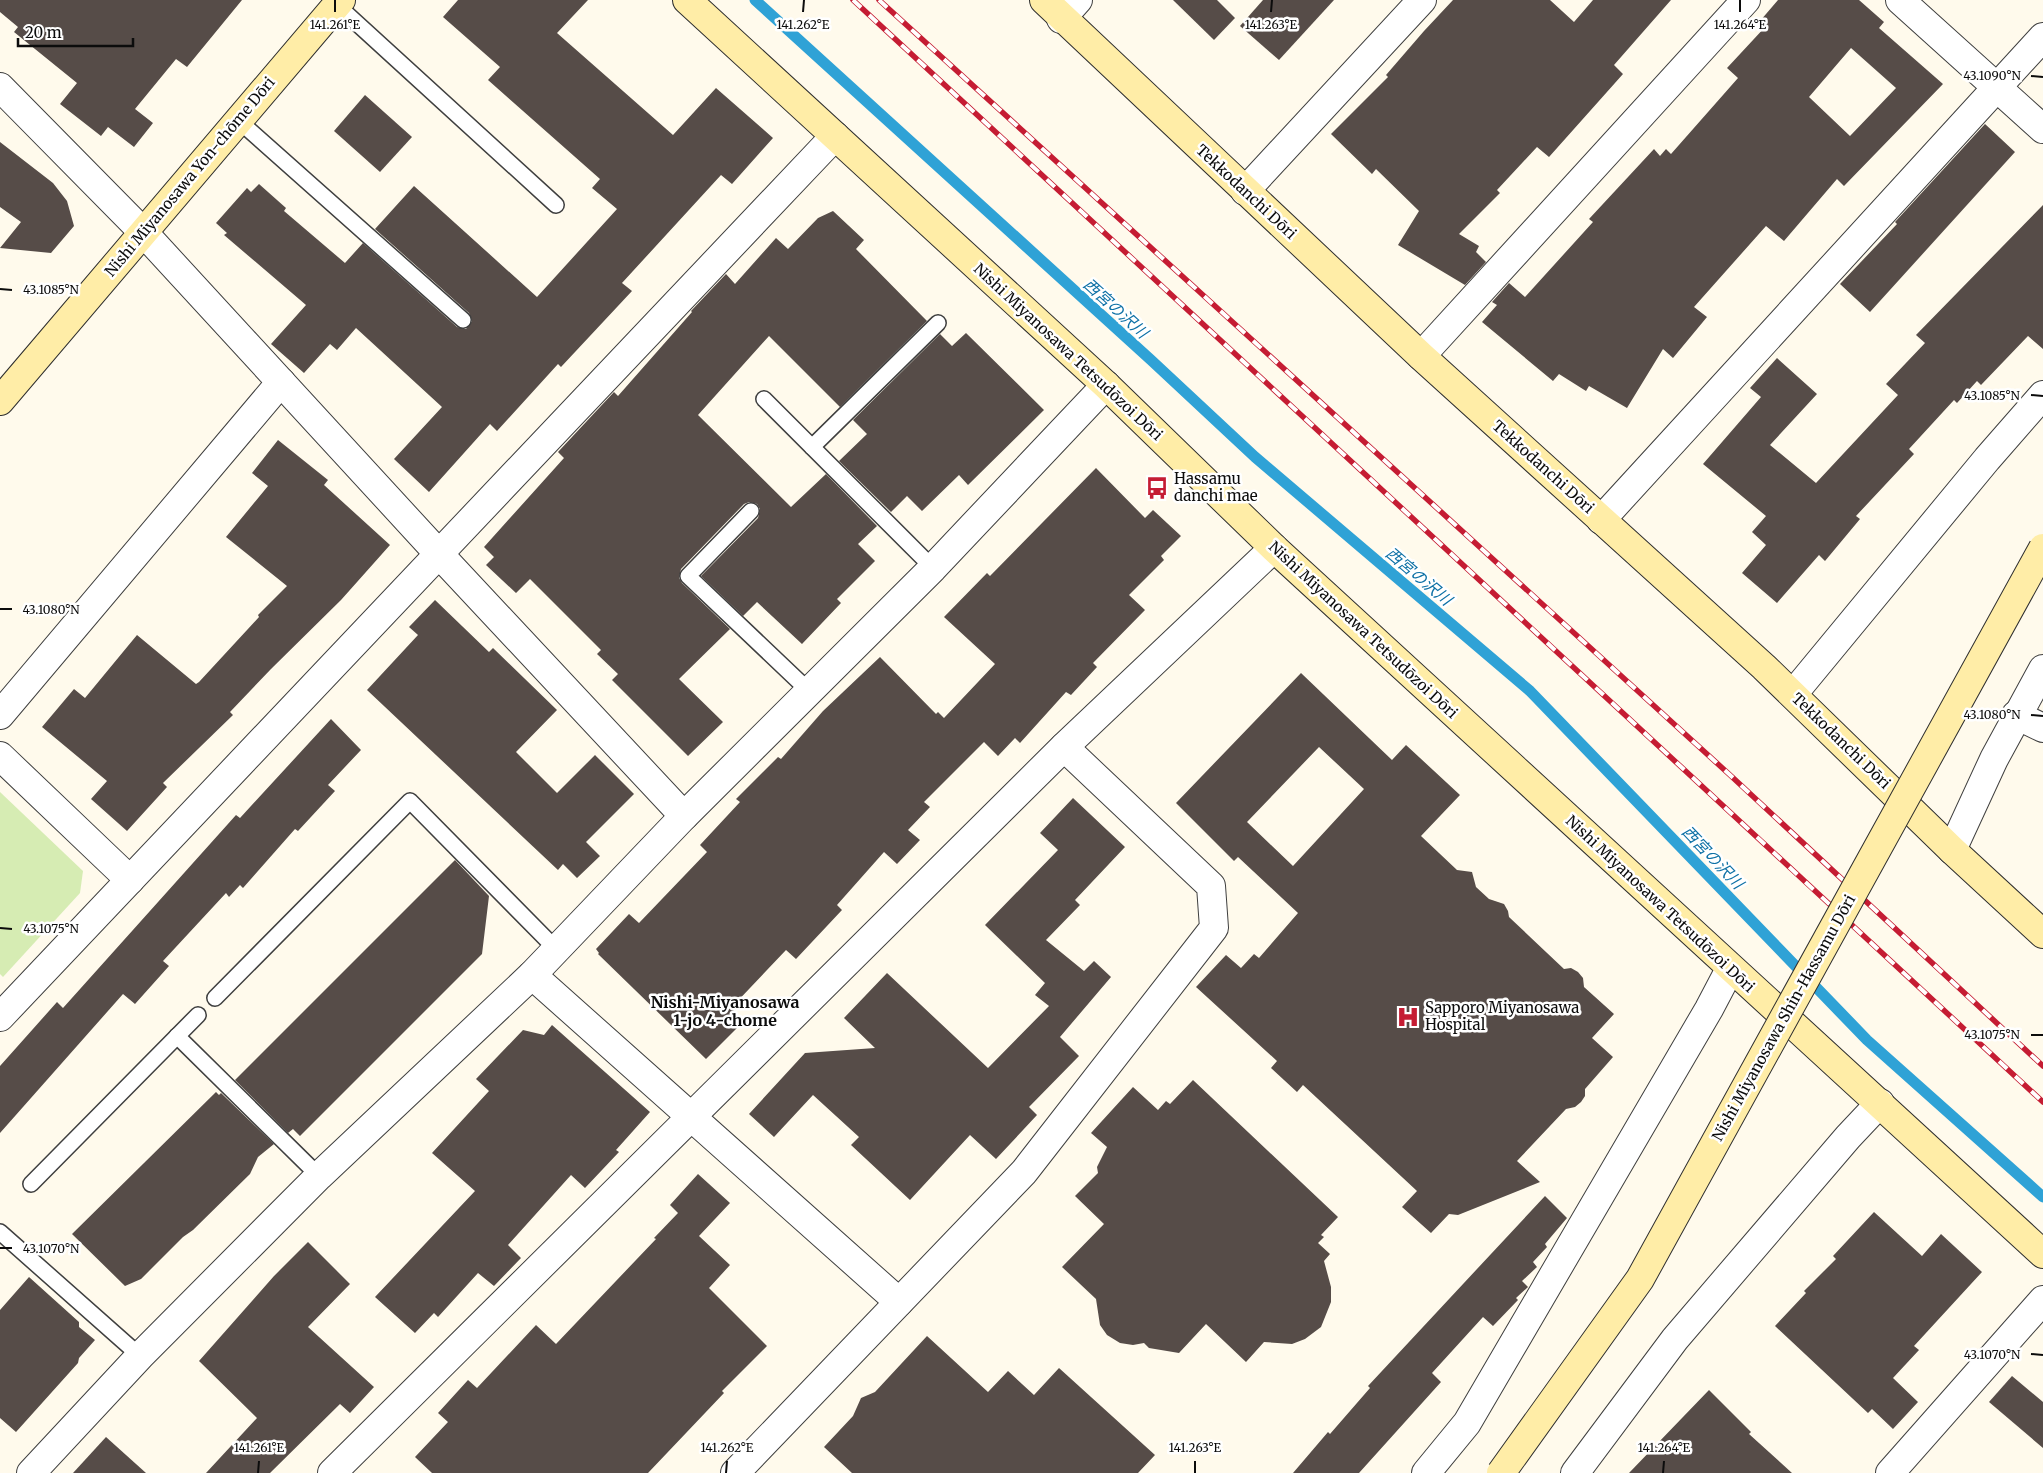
<svg xmlns="http://www.w3.org/2000/svg" width="2043" height="1473" font-family="Merriweather,'Noto Sans JP',serif">
	<style>
		.green { fill: #d6ecb3 }
		.lines { fill: none; stroke-linecap: round; stroke-linejoin: round }
		.stream { stroke: #2fa2d6; stroke-width: 11 }
		.building { fill: #564c48; fill-rule: evenodd }
		.lane-casing { stroke: #3f3f3f; stroke-width: 18 }
		.street-casing { stroke: #3f3f3f; stroke-width: 30 }
		.secondary-casing { stroke: #2e2e2e; stroke-width: 30 }
		.lane { stroke: #fff; stroke-width: 15 }
		.street { stroke: #fff; stroke-width: 28 }
		.secondary { stroke: #ffeda7; stroke-width: 28 }
		.rail-casing { stroke: #c51c33; stroke-width: 5.5 }
		.rail { stroke: #fff; stroke-width: 4; stroke-dasharray: 11; stroke-linecap: butt }
		.secondary-bridge-casing { stroke: #2e2e2e; stroke-width: 30; stroke-linecap: butt }
		.secondary-bridge { stroke: #ffeda7; stroke-width: 28 }
		.ticks { fill: none; stroke: #0c0c0c; stroke-width: 2 }
		.labels { text-anchor: middle; stroke-width: 5; stroke-linejoin: round; paint-order: stroke }
		.street-label { font-size: 15px; fill: #0c0c0c; stroke: #fff }
		.poi-label { font-size: 15px; fill: #0c0c0c; stroke: #fff; text-anchor: start }
		.water-label { font-size: 16px; font-style: italic; fill: #0e71a6; stroke: #fff }
		.neighbourhood-label { font-size: 16px; font-weight: bold; fill: #0c0c0c; stroke: #fff }
		.ticks-label { font-size: 12px; text-anchor: middle; fill: #0c0c0c; stroke: #fff; stroke-width: 5; stroke-linejoin: round; paint-order: stroke }
	</style>
	<rect width="100%" height="100%" fill="#fffaec"/>
	<!-- green -->
	<polygon class="green" points="0,792 83,871 80,893 3,977 0,974"/>
	<g class="lines">
		<!-- stream -->
		<polyline class="stream" points="755,0 1151,360 1255,457 1530,691 1867,1040 2043,1197"/>
	</g>
	<!-- building -->
	<g class="building">
		<polygon points="0,0 242,0 187,67 176,59 135,109 153,123 134,147 108,127 101,136 60,104 77,83 14,32 18,27 0,12"/>
		<polygon points="458,0 588,0 557,33 673,135 716,88 773,138 732,184 721,175 622,283 632,291 561,367 558,364 497,431 490,424 429,492 394,459 442,407 356,328 337,350 330,344 304,373 271,344 306,305 224,235 227,233 216,223 247,188 251,192 259,184 286,208 284,211 345,263 363,243 457,327 466,329 472,321 469,313 375,229 414,186 537,297 617,209 592,188 600,179 488,80 500,67 443,17"/>
		<polygon points="1173,0 1217,0 1235,18 1214,40"/>
		<polygon points="1263,0 1334,0 1279,60 1240,26"/>
		<polygon points="1453,0 1550,0 1574,22 1593,0 1671,0 1614,65 1623,74 1549,157 1537,147 1497,190 1500,193 1459,234 1479,246 1476,252 1486,262 1465,285 1398,245 1419,211 1376,169 1372,174 1331,134 1388,77 1386,75 1424,31"/>
		<path d="M1778 0H1859L1884 22 1879 28 1943 84 1844 186 1837 179 1784 241 1766 226 1694 307 1707 317 1673 358 1663 349 1627 408 1589 386 1586 391 1559 374 1553 381 1482 322 1497 305 1492 302 1509 283 1525 297 1593 222 1589 219 1654 149 1660 156 1666 149 1671 154 1738 78 1727 68 1766 26 1760 21ZM1851 48 1896 88 1850 136 1809 97Z"/>
		<polygon points="365,95 412,137 380,172 334,131"/>
		<polygon points="1985,124 2015,152 1870,312 1840,284 1897,224 1895,222"/>
		<polygon points="0,142 53,183 67,201 74,226 51,253 0,248 21,222 0,207"/>
		<polygon points="2043,205 2043,349 2028,336 1981,385 1977,381 1957,403 1954,400 1909,449 1914,454 1856,516 1860,519 1825,561 1819,555 1777,603 1742,573 1766,545 1752,532 1766,516 1703,464 1761,397 1750,388 1777,358 1817,394 1770,445 1816,483 1898,395 1886,384 1925,343 1916,335"/>
		<polygon points="833,211 864,240 856,249 927,321 840,407 769,336 698,415 791,507 826,474 877,526 858,544 875,561 837,599 841,603 802,644 757,602 743,616 701,576 758,518 760,509 757,504 749,502 744,504 681,569 679,578 682,583 730,629 679,679 723,722 688,756 612,680 618,674 597,654 601,650 530,579 516,593 486,565 494,557 484,547 564,458 558,452 614,392 618,396 692,312 691,311 726,274 735,284 776,238 788,249 818,218"/>
		<polygon points="966,333 1044,410 968,485 959,475 922,511 907,496 891,512 839,461 867,434 853,420 940,334 952,346"/>
		<polygon points="278,440 328,480 324,485 390,545 341,600 271,669 230,712 233,715 163,783 167,787 127,831 91,799 107,781 42,727 74,689 85,698 137,635 196,684 199,682 259,617 258,615 287,586 226,537 268,486 252,473"/>
		<polygon points="1096,468 1145,518 1153,510 1181,536 1161,556 1164,560 1129,595 1145,610 1093,663 1097,667 1071,695 1066,692 1020,743 1015,738 998,756 984,742 924,802 930,807 908,830 920,840 897,864 884,852 837,905 842,910 796,959 786,950 731,1008 744,1021 706,1059 598,954 599,953 596,949 629,914 639,923 707,852 700,845 740,802 736,799 778,757 781,759 823,711 880,657 936,714 938,712 944,718 995,664 944,617 987,573 990,576"/>
		<polygon points="435,600 489,652 493,648 557,710 516,752 557,793 595,755 634,794 586,842 600,856 577,878 563,864 558,870 367,690 418,635 409,627"/>
		<path d="M1301 673 1392 760 1406 745 1460 795 1421 836 1457 870 1472 872 1476 887 1489 899 1504 904 1508 911 1509 917 1564 969 1571 968 1578 972 1583 978 1584 987 1614 1014 1592 1038 1613 1057 1585 1089V1096L1581 1102 1575 1107 1566 1109 1517 1161 1540 1182 1458 1215 1449 1214 1431 1233 1402 1207 1417 1191 1303 1085 1297 1092 1271 1068 1277 1061 1196 987 1226 955 1241 968 1254 954 1259 958 1298 913 1238 857 1234 861 1176 803ZM1319 747 1364 789 1293 866 1247 822Z"/>
		<polygon points="331,719 361,750 328,785 335,791 298,831 295,829 243,888 240,885 229,897 226,893 163,961 169,966 135,1004 123,994 0,1133 0,1066 57,1002 63,1008 236,815 240,818"/>
		<polygon points="1073,798 1125,847 1075,900 1080,905 1046,940 1084,971 1094,961 1111,977 1060,1037 1079,1056 1029,1107 1037,1115 996,1159 970,1135 910,1200 851,1145 859,1137 813,1095 774,1137 749,1114 805,1053 875,1048 844,1018 887,973 988,1068 1049,1006 1035,995 1045,983 985,925 1058,850 1040,833"/>
		<polygon points="455,860 489,896 482,954 300,1136 293,1129 288,1133 235,1080"/>
		<polygon points="552,1025 650,1112 616,1150 619,1152 585,1188 571,1175 508,1245 521,1258 494,1286 478,1273 438,1317 434,1313 415,1333 375,1297 475,1191 432,1153 489,1091 476,1079 523,1030 544,1035"/>
		<polygon points="1193,1080 1338,1217 1321,1235 1324,1237 1318,1243 1330,1254 1324,1261 1331,1287 1331,1302 1321,1327 1305,1339 1292,1344 1264,1342 1246,1362 1206,1324 1179,1353 1149,1348 1144,1343 1133,1345 1120,1343 1107,1335 1100,1325 1096,1299 1062,1267 1104,1224 1075,1196 1098,1173 1097,1167 1107,1147 1091,1133 1133,1087 1158,1110 1166,1101 1170,1104"/>
		<polygon points="216,1092 219,1095 221,1093 274,1144 258,1157 250,1174 193,1230 183,1237 141,1279 125,1286 72,1234"/>
		<polygon points="698,1174 730,1203 699,1236 730,1265 709,1288 767,1346 722,1391 724,1393 648,1473 432,1473 415,1457 448,1422 438,1413 468,1380 477,1388 536,1325 556,1344 656,1239 654,1238 678,1213 670,1205"/>
		<polygon points="1545,1196 1567,1218 1545,1244 1547,1247 1533,1262 1537,1267 1522,1281 1528,1287 1516,1298 1518,1300 1493,1326 1483,1317 1432,1373 1441,1382 1359,1473 1293,1473 1328,1432 1330,1434 1370,1388 1368,1386"/>
		<polygon points="1874,1212 1922,1256 1941,1234 1982,1272 1914,1346 1919,1350 1893,1378 1918,1402 1893,1429 1872,1409 1868,1413 1775,1326 1806,1293 1804,1291 1836,1259 1833,1256"/>
		<polygon points="308,1242 350,1284 308,1327 374,1387 350,1413 340,1404 270,1473 206,1473 257,1418 199,1361 274,1276"/>
		<polygon points="29,1277 79,1322 79,1327 95,1340 79,1358 78,1363 16,1432 0,1418 0,1310"/>
		<polygon points="927,1336 988,1392 1008,1371 1034,1395 1059,1368 1155,1455 1138,1473 852,1473 824,1447 853,1416 861,1398 875,1392"/>
		<polygon points="2012,1376 2043,1402 2043,1448 1989,1402"/>
		<polygon points="1709,1390 1751,1432 1749,1434 1792,1473 1629,1473"/>
		<polygon points="106,1437 146,1473 73,1473"/>
	</g>
	<g class="lines">
		<defs>
			<g id="lane">
				<polyline points="337,5 556,205"/>
				<polyline points="238,120 463,320"/>
				<polyline points="764,399 933,568"/>
				<polyline points="812,447 938,323"/>
				<polyline points="751,511 688,576 810,692"/>
				<polyline points="215,998 410,801 556,949"/>
				<polyline points="177,1036 319,1176"/>
				<polyline points="31,1184 198,1015"/>
				<polyline points="0,1232 140,1356"/>
			</g>
			<g id="street">
				<polyline points="1900,0 2043,129"/>
				<polyline points="1061,19 1078,0"/>
				<polyline points="0,87 143,232 439,554 684,816"/>
				<polyline points="1245,191 1422,0"/>
				<polyline points="1421,356 1746,0"/>
				<polyline points="1601,520 2043,37"/>
				<polyline points="1793,694 1987,459 2043,395"/>
				<polyline points="0,715 281,382"/>
				<polyline points="2016,715 2043,728"/>
				<polyline points="0,756 130,880"/>
				<polyline points="1952,850 1994,759 2043,669"/>
				<polyline points="532,975 899,1302"/>
				<polyline points="0,1017 835,136"/>
				<polyline points="31,1473 140,1356 319,1176 532,975 684,816 933,568 1106,385"/>
				<polyline points="332,1473 1064,747 1274,548"/>
				<polyline points="735,1473 1024,1172 1214,928 1211,886 1064,747"/>
				<polyline points="1426,1473 1467,1423 1709,1009 1730,969"/>
				<polyline points="1575,1473 1675,1339 1848,1137 1880,1103"/>
				<polyline points="1890,1473 2043,1300"/>
			</g>
			<g id="secondary">
				<polyline points="687,0 1106,385 1274,548 2043,1254"/>
				<polyline points="1044,0 1421,356 1764,667 1952,850 2043,934"/>
				<polyline points="0,401 341,0"/>
			</g>
		</defs>
		<!-- lane casing -->
		<use href="#lane" class="lane-casing"/>
		<!-- street casing -->
		<use href="#street" class="street-casing"/>
		<!-- secondary casing -->
		<use href="#secondary" class="secondary-casing"/>
		<!-- lane -->
		<use href="#lane" class="lane"/>
		<!-- street -->
		<use href="#street" class="street"/>
		<!-- secondary -->
		<use href="#secondary" class="secondary"/>
		<defs>
			<g id="rail">
				<polyline points="853,0 2043,1102"/>
				<polyline points="879,0 1730,775 2043,1066"/>
			</g>
		</defs>
		<!-- rail casing -->
		<use href="#rail" class="rail-casing"/>
		<!-- rail -->
		<use href="#rail" class="rail"/>
		<defs>
			<polyline id="secondary-bridge" points="1501,1473 1640,1279 2043,548"/>
		</defs>
		<!-- secondary-bridge casing -->
		<use href="#secondary-bridge" class="secondary-bridge-casing"/>
		<!-- secondary-bridge -->
		<use href="#secondary-bridge" class="secondary-bridge"/>
	</g>
	<!-- ticks -->
	<path class="ticks" d="M335 12V0M803 12 804 0M1271 12 1272 0M1740 12V0M2031 76 2043 77M0 289 12 290M2031 395 2043 396M0 609H12M2031 715 2043 716M0 928 12 929M2031 1035H2043M0 1248H12M2031 1354 2043 1355M258 1473 259 1461M726 1473 727 1461M1195 1473V1461M1663 1473 1664 1461"/>
	<!-- icons -->
	<defs>
		<symbol id="bus-bare" viewBox="-9 -9 18 18"><path d="M-5-6H5V4H4V6H2V4H-2V6H-4V4H-5ZM-3.5-4V0h7V-4ZM-3.5 1.2v1.5H-2V1.2ZM2 1.2v1.5H3.5V1.2Z" fill="#c51c33" stroke="#fff" stroke-width="2.5" paint-order="stroke"/></symbol>
		<symbol id="hospital-bare" viewBox="-9 -9 18 18"><path d="M-5-5h3v3.5h4V-5h3V5h-3V1.5h-4V5h-3Z" fill="#c51c33" stroke="#fff" stroke-width="2.5" paint-order="stroke"/></symbol>
	</defs>
	<g fill-rule="evenodd">
		<use href="#bus-bare" x="1141" y="472" width="32" height="32"/>
		<use href="#hospital-bare" x="1392" y="1001" width="32" height="32"/>
	</g>
	<g class="labels">
		<!-- street labels -->
		<g class="street-label">
			<text transform="translate(190 177) rotate(-50)" y="5">Nishi Miyanosawa Yon-chōme Dōri</text>
			<text transform="translate(1246 192) rotate(43)" y="5">Tekkodanchi Dōri</text>
			<text transform="translate(1068 352) rotate(43)" y="5">Nishi Miyanosawa Tetsudōzoi Dōri</text>
			<text transform="translate(1543 467) rotate(42)" y="5">Tekkodanchi Dōri</text>
			<text transform="translate(1363 630) rotate(43)" y="5">Nishi Miyanosawa Tetsudōzoi Dōri</text>
			<text transform="translate(1841 741) rotate(44)" y="5">Tekkodanchi Dōri</text>
			<text transform="translate(1660 904) rotate(43)" y="5">Nishi Miyanosawa Tetsudōzoi Dōri</text>
			<text transform="translate(1784 1018) rotate(-61)" y="5">Nishi Miyanosawa Shin-Hassamu Dōri</text>
		</g>
		<!-- poi labels -->
		<g class="poi-label">
			<text x="1174" y="484">Hassamu<tspan x="1174" dy="17">danchi mae</tspan></text>
			<text x="1425" y="1013">Sapporo Miyanosawa<tspan x="1425" dy="17">Hospital</tspan></text>
		</g>
		<!-- water labels -->
		<g class="water-label">
			<text transform="translate(1116 308) rotate(42)" y="6">西宮の沢川</text>
			<text transform="translate(1419 576) rotate(40)" y="6">西宮の沢川</text>
			<text transform="translate(1713 857) rotate(46)" y="6">西宮の沢川</text>
		</g>
		<!-- neighbourhood labels -->
		<g class="neighbourhood-label">
			<text x="725" y="1008">Nishi-Miyanosawa<tspan x="725" dy="18">1-jo 4-chome</tspan></text>
		</g>
	</g>
	<g class="ticks-label">
		<text x="335" y="29">141.261°E</text>
		<text x="803" y="29">141.262°E</text>
		<text x="1271" y="29">141.263°E</text>
		<text x="1740" y="29">141.264°E</text>
		<text x="1992" y="80">43.1090°N</text>
		<text x="51" y="294">43.1085°N</text>
		<text x="1992" y="400">43.1085°N</text>
		<text x="51" y="614">43.1080°N</text>
		<text x="1992" y="719">43.1080°N</text>
		<text x="51" y="933">43.1075°N</text>
		<text x="1992" y="1039">43.1075°N</text>
		<text x="51" y="1253">43.1070°N</text>
		<text x="1992" y="1359">43.1070°N</text>
		<text x="259" y="1452">141.261°E</text>
		<text x="727" y="1452">141.262°E</text>
		<text x="1195" y="1452">141.263°E</text>
		<text x="1664" y="1452">141.264°E</text>
	</g>
	<!-- scale -->
	<path d="M18 38v8h115v-8" fill="none" stroke="#0c0c0c" stroke-width="2.5"/>
	<text x="25" y="38" font-size="15" fill="#0c0c0c" stroke="#ffffff" stroke-width="4" paint-order="stroke">20 m</text>
</svg>
